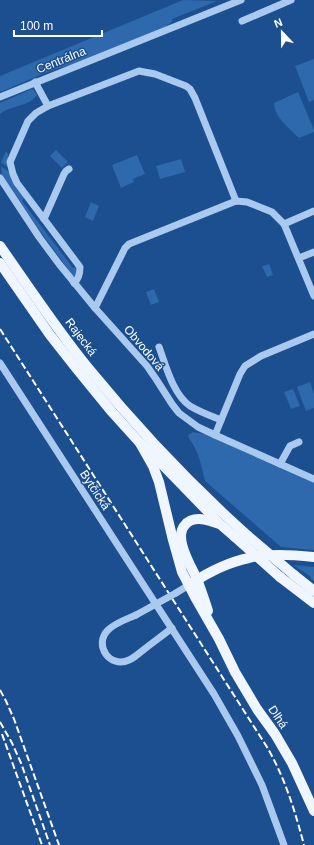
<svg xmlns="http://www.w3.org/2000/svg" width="314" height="845" font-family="Helvetica,sans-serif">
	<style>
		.green { fill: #2e69ad }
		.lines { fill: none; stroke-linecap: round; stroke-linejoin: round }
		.minor { stroke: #a9c9ee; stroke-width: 7 }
		.major { stroke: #f0f6ff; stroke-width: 10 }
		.rail { stroke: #fff; stroke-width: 2; stroke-dasharray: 7 3; stroke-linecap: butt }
		.minor-bridge { stroke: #a9c9ee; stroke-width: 7 }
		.major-bridge { stroke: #f0f6ff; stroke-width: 10 }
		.labels { text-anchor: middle; stroke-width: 3; stroke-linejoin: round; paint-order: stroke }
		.street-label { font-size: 12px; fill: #fff; stroke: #1b4f8f }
	</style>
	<rect width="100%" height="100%" fill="#1b4f8f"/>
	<!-- green -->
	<g class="green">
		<path d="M183 0 217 1 172 19V22L160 30 74 64C48 70 25 82 0 92V76Z"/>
		<polygon points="314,59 314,100 309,102 295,66"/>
		<path d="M32 89 37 94C35 103 17 106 9 109 5 110 3 112 0 114V103Z"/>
		<path d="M298 92 314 130V132L299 138C289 128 274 117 274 103Z"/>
		<polygon points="56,150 68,162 62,168 50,156"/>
		<polygon points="6,151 8,154 8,167 7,167 1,162"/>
		<polygon points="137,155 145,174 133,179 134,182 121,188 112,165"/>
		<polygon points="181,159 185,172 160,179 156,166"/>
		<polygon points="1,166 9,172 24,198 22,201 73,268 76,266 77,268 76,275 74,277 37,227 2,175"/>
		<polygon points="91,202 99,206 93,221 85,217"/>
		<polygon points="269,264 273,275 267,277 262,266"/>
		<polygon points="154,289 159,302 151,305 146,292"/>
		<polygon points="310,382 314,394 314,408 306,411 297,387"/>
		<polygon points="293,389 300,406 291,409 284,392"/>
		<path d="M193 432 204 434 314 482V550L281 547 205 481C202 469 200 457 194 446 192 442 189 440 188 435Z"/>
		<polygon points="293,565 314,567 314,581 311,579 310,576"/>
	</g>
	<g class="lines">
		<!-- minor -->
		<g class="minor">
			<polyline points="242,21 291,0"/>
			<polyline points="35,82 48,106"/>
			<polyline points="0,97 241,0"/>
			<polyline points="0,178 39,237 59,264 95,308 147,366 156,379 172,404 179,413 198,427 215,435 314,479"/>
			<polyline points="44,219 64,174 66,171 69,169"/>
			<polyline points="284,224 314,211"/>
			<polyline points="299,258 314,252"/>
			<path d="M74 283C79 279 80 273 80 267L17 183 13 174 10 162 28 121 36 113 48 106 139 71 155 74 186 86 190 89 195 98 236 201"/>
			<polyline points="95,308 125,248 129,244 236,201 247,202 272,212 284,224 314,296"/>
			<path d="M159 347C166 366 173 394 190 406 200 412 211 416 221 420"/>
			<polyline points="0,363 214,694 238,736 262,785 284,845"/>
			<polyline points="215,435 240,374 245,366 261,356 314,334"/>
			<polyline points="280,464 290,446 299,442"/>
			<polyline points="176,593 189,585"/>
			<path d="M136 615C127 619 115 623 108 630 93 645 110 669 129 660 134 658 138 654 142 651 152 643 162 636 172 628"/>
		</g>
		<!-- major -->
		<g class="major">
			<path d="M0 246C29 287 57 330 89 369 138 429 191 485 248 536"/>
			<polyline points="0,263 50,335 76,368 112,412 140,443 154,456 220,524 235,537"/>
			<polyline points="140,443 153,466 159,482 173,540 182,572 195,597 219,639 235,672 257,709 275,734 292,763 314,811"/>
			<polyline points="294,575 314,591"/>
			<polyline points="280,577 314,603"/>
			<path d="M192 583C209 572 229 562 249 558 267 553 295 555 314 557"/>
			<path d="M208 611C205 601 201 590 197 579 191 566 173 537 185 525 188 521 193 519 199 519 206 519 213 522 220 524"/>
		</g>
		<!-- rail -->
		<g class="rail">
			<path d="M0 329 267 747C285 778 295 811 304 845"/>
			<polyline points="0,690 6,701 14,719 59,845"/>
			<polyline points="0,722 12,743 21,763 50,845"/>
			<polyline points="2,734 42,845"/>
		</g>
		<!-- minor-bridge -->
		<polyline class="minor-bridge" points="136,615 176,593"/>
		<!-- major-bridge -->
		<g class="major-bridge">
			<polyline points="248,536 294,575"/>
			<polyline points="235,537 280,577"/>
		</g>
	</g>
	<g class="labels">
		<!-- street labels -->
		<g class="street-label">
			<text transform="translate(61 60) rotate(-22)" y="4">Centrálna</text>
			<text transform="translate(81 337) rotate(53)" y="4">Rajecká</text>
			<text transform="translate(144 348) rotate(50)" y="4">Obvodová</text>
			<text transform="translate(95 490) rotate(57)" y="4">Bytčická</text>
			<text transform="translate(278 717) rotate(56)" y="4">Dlhá</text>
		</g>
	</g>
	<!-- north arrow -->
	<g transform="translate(282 32) rotate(338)" stroke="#1b4f8f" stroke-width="3" paint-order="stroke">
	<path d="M0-3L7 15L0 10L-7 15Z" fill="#ffffff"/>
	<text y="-6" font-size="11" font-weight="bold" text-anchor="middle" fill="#ffffff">N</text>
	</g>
	<!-- scale -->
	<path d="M14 30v6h88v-6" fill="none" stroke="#ffffff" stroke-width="2"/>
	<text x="20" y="30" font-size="12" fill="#ffffff" stroke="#1b4f8f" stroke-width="3" paint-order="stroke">100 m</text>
</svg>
